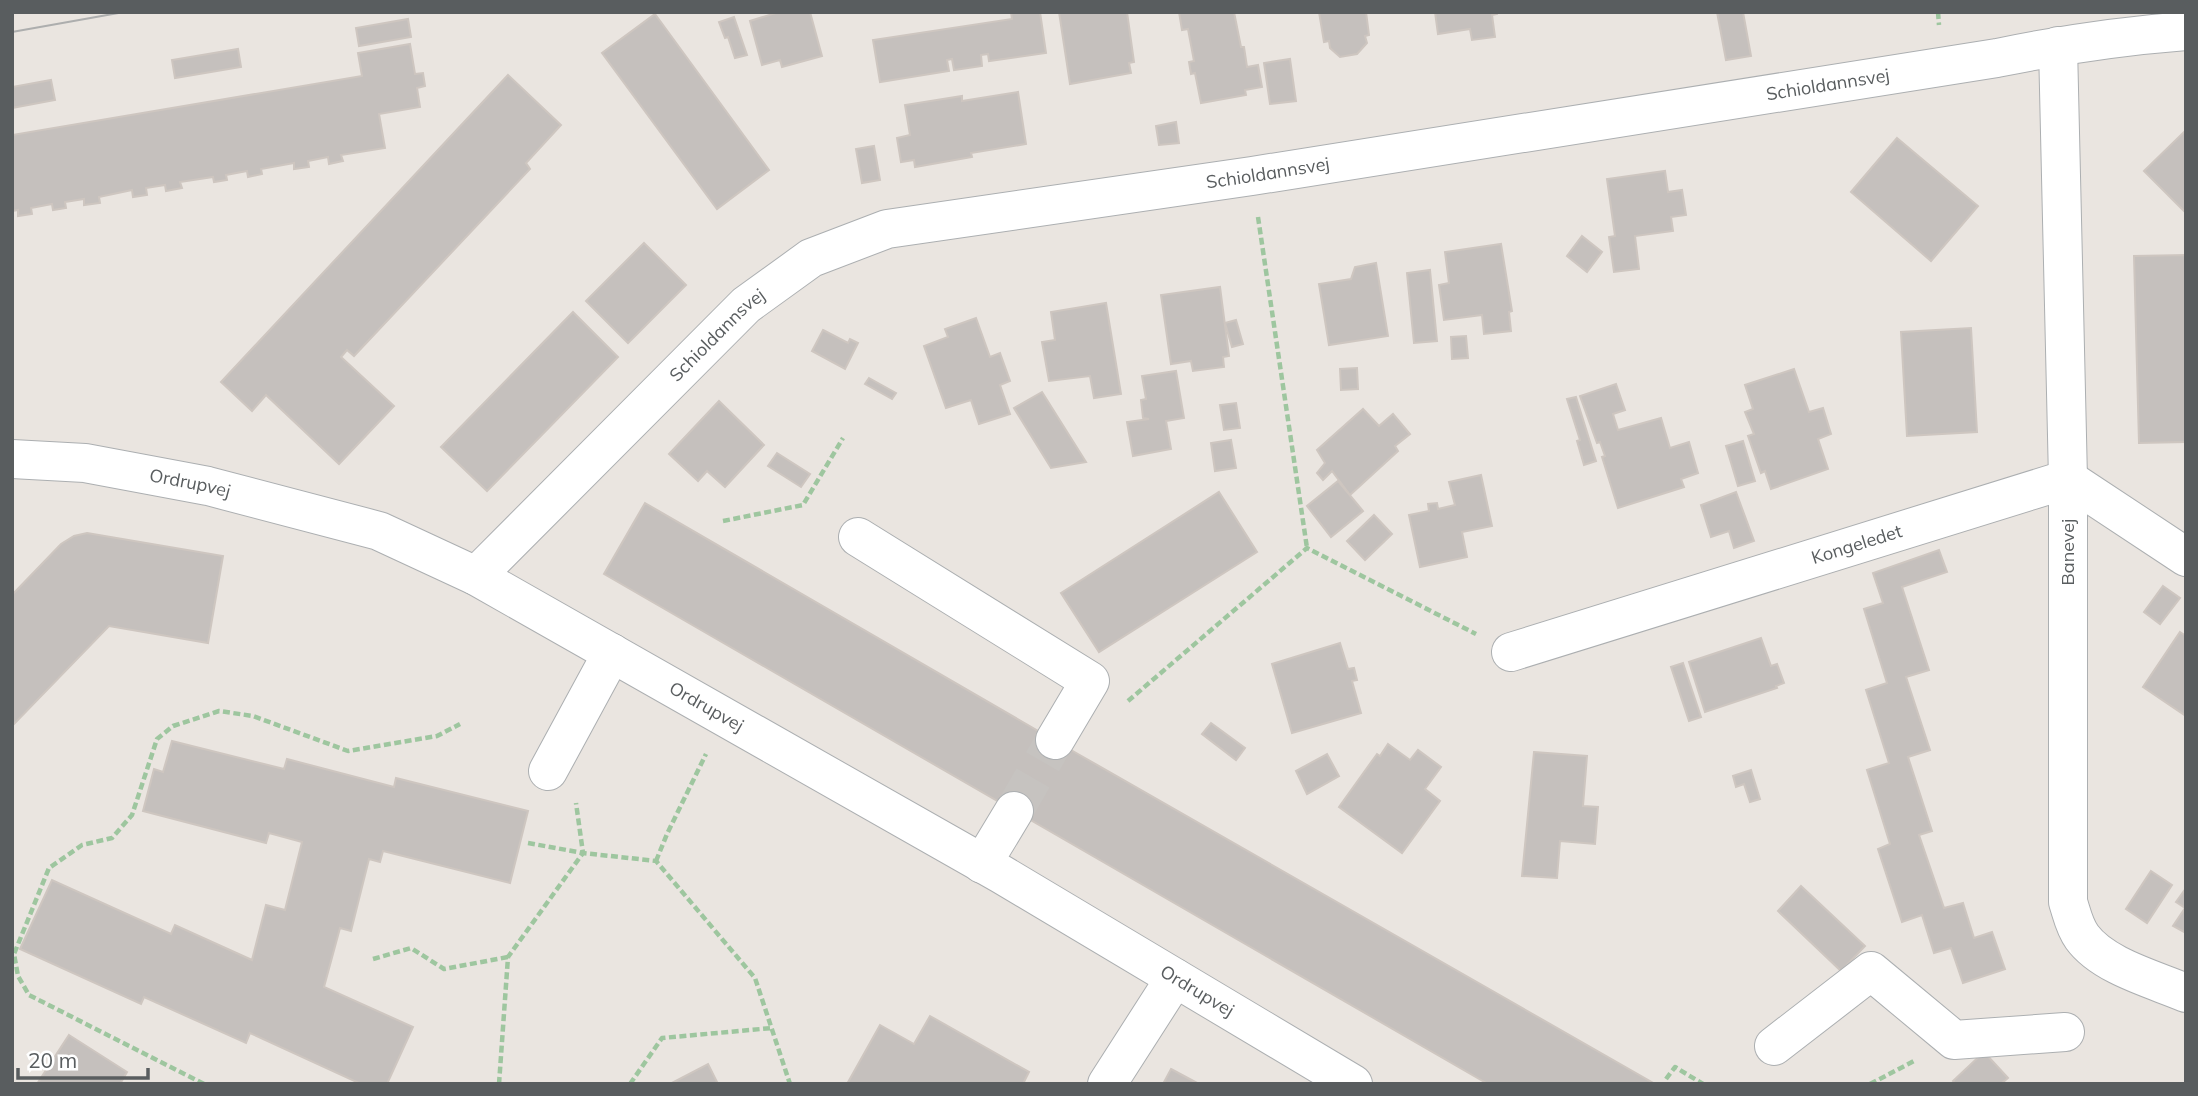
<svg xmlns="http://www.w3.org/2000/svg" width="2198" height="1096" font-family="Mulish,sans-serif">
	<style>
		.building { fill: #c5c0bd; stroke: #cec6c0; stroke-width: 2 }
		.lines { fill: none; stroke-linecap: round; stroke-linejoin: round }
		.minor-tunnel { stroke: #c6c3c0; stroke-width: 38; stroke-dasharray: 38 19; stroke-linecap: butt }
		.minor-casing { stroke: #acafb1; stroke-width: 40 }
		.path { stroke: #9ec69f; stroke-width: 4.5; stroke-dasharray: 7 3.5; stroke-linecap: butt }
		.minor { stroke: #fff; stroke-width: 38 }
		.tram { stroke: #adaeae; stroke-width: 2 }
		.labels { text-anchor: middle; stroke-width: 5; stroke-linejoin: round; paint-order: stroke }
		.street-label { font-size: 18px; fill: #595d5f; stroke: #fff }
	</style>
	<rect width="100%" height="100%" fill="#eae5e0"/>
	<!-- building -->
	<g class="building">
		<polygon points="779,12 810,12 822,56 782,67 780,60 762,65 750,21"/>
		<polygon points="1011,12 1040,12 1046,53 989,61 988,54 981,55 982,66 954,70 952,59 947,60 949,71 880,82 873,40 1012,19"/>
		<polygon points="1059,12 1127,12 1134,62 1129,63 1131,73 1070,84"/>
		<polygon points="1179,12 1234,12 1241,47 1244,47 1247,67 1258,65 1262,87 1245,90 1246,95 1201,103 1195,73 1191,74 1189,62 1194,61 1188,29 1182,30"/>
		<polygon points="1319,12 1366,12 1369,35 1365,36 1367,43 1357,54 1340,57 1330,48 1329,41 1324,42"/>
		<polygon points="1435,12 1497,12 1497,14 1492,15 1495,37 1472,40 1470,29 1438,34"/>
		<polygon points="1717,12 1743,12 1751,56 1726,60"/>
		<polygon points="655,14 769,170 717,209 602,53"/>
		<polygon points="734,17 747,55 735,58 728,37 725,38 719,22"/>
		<polygon points="408,19 411,37 359,46 356,28"/>
		<polygon points="410,44 415,74 423,73 425,86 417,88 420,107 379,114 385,148 341,155 343,161 329,164 328,157 308,161 309,167 294,169 294,163 261,169 262,174 248,177 247,171 226,175 227,180 214,182 213,177 180,182 182,188 166,191 165,185 146,188 147,195 133,197 132,190 99,197 100,203 84,205 84,199 65,202 66,208 53,210 52,204 31,208 32,214 18,216 18,210 12,211 12,135 362,76 358,53"/>
		<polygon points="238,49 241,67 175,78 172,60"/>
		<polygon points="1290,59 1296,101 1270,104 1264,63"/>
		<polygon points="508,75 561,125 526,163 530,169 354,356 347,350 341,357 394,406 339,464 266,395 252,411 221,382"/>
		<polygon points="51,80 55,100 12,108 12,87"/>
		<polygon points="1018,92 1026,144 971,153 972,157 915,167 914,160 901,162 897,138 910,135 905,105 962,96 962,101"/>
		<polygon points="1176,122 1179,143 1159,145 1156,126"/>
		<polygon points="2186,130 2186,213 2144,171"/>
		<polygon points="1897,138 1978,206 1931,261 1851,192"/>
		<polygon points="874,146 880,180 862,183 856,149"/>
		<polygon points="1665,171 1668,192 1682,190 1686,215 1671,217 1673,231 1635,236 1639,269 1614,272 1609,237 1615,236 1607,179"/>
		<polygon points="1582,236 1602,252 1587,272 1567,256"/>
		<polygon points="644,243 686,285 628,343 586,301"/>
		<polygon points="1501,244 1512,311 1509,312 1511,331 1484,334 1482,315 1444,320 1439,285 1449,283 1445,252"/>
		<polygon points="2186,255 2186,442 2139,443 2134,256"/>
		<polygon points="1376,263 1388,336 1329,345 1319,284 1351,279 1355,267"/>
		<polygon points="1430,270 1437,341 1414,343 1407,273"/>
		<polygon points="1220,287 1229,356 1223,357 1224,367 1193,371 1191,361 1171,364 1161,295"/>
		<polygon points="1106,303 1121,394 1094,398 1090,376 1049,381 1042,342 1055,340 1051,312"/>
		<polygon points="573,312 618,357 487,491 441,447"/>
		<polygon points="976,318 990,357 1000,353 1010,381 1000,385 1010,414 979,424 971,400 946,408 924,346 948,337 945,329"/>
		<polygon points="1236,320 1243,344 1232,347 1225,323"/>
		<polygon points="1971,328 1977,432 1907,436 1901,332"/>
		<polygon points="823,330 848,343 850,339 858,343 845,369 812,351"/>
		<polygon points="1466,336 1468,358 1452,359 1451,337"/>
		<polygon points="1357,368 1358,389 1341,390 1340,369"/>
		<polygon points="1794,369 1809,412 1823,408 1831,434 1818,439 1828,469 1771,489 1765,471 1761,473 1748,436 1754,434 1745,412 1753,409 1745,385"/>
		<polygon points="1176,371 1184,418 1166,421 1171,449 1133,456 1127,422 1149,419 1143,418 1141,400 1146,399 1142,376"/>
		<polygon points="869,378 896,393 892,399 865,384"/>
		<polygon points="1616,384 1625,410 1613,414 1618,430 1661,418 1670,448 1689,442 1698,473 1681,479 1684,487 1618,508 1602,457 1605,456 1600,442 1597,443 1580,396"/>
		<polygon points="1042,392 1086,462 1051,468 1014,408"/>
		<polygon points="1576,397 1596,461 1584,465 1577,441 1580,440 1567,399"/>
		<polygon points="719,401 764,445 725,487 707,471 698,481 669,454"/>
		<polygon points="1236,403 1240,428 1224,430 1220,405"/>
		<polygon points="1363,409 1379,426 1393,414 1410,434 1395,446 1398,451 1350,495 1332,471 1323,480 1317,473 1325,463 1317,450"/>
		<polygon points="1231,440 1236,468 1215,471 1211,443"/>
		<polygon points="1743,441 1755,481 1738,486 1726,446"/>
		<polygon points="777,453 810,474 801,487 768,466"/>
		<polygon points="1481,475 1492,526 1462,532 1467,557 1420,567 1409,515 1429,511 1428,504 1437,503 1438,509 1455,505 1449,482"/>
		<polygon points="1338,481 1363,511 1331,537 1307,506"/>
		<polygon points="1219,492 1257,552 1099,652 1061,593"/>
		<polygon points="1736,492 1754,541 1734,548 1729,531 1711,537 1701,505"/>
		<polygon points="645,503 1078,754 1655,1084 1488,1084 604,574"/>
		<polygon points="1374,515 1392,534 1365,560 1347,541"/>
		<polygon points="87,533 223,556 208,643 109,626 12,726 12,595 61,544 74,536"/>
		<polygon points="1939,550 1947,572 1902,587 1929,670 1906,677 1930,750 1908,757 1932,831 1919,835 1944,908 1963,903 1974,938 1992,932 2005,969 1963,983 1951,948 1934,953 1922,915 1902,922 1878,849 1890,844 1867,770 1889,763 1866,690 1887,683 1864,609 1883,603 1873,573"/>
		<polygon points="2163,586 2180,598 2160,624 2144,612"/>
		<polygon points="2180,632 2186,636 2186,716 2143,687"/>
		<polygon points="1761,638 1771,666 1777,664 1784,683 1776,686 1777,688 1705,712 1689,662"/>
		<polygon points="1340,643 1348,669 1354,668 1357,680 1352,681 1361,713 1292,733 1272,664"/>
		<polygon points="1683,663 1701,717 1689,721 1671,667"/>
		<polygon points="1211,723 1245,748 1236,760 1202,734"/>
		<polygon points="172,741 284,769 287,759 394,787 396,778 528,811 510,883 383,851 380,862 369,859 351,931 340,928 324,987 413,1027 387,1084 361,1084 250,1033 246,1043 144,997 141,1004 20,949 52,880 171,934 175,925 252,960 266,905 285,910 302,842 269,833 266,843 143,811 154,769 163,772"/>
		<polygon points="1388,744 1410,760 1418,750 1441,767 1425,789 1440,801 1402,853 1339,807 1377,754 1380,756"/>
		<polygon points="1534,752 1587,756 1583,806 1598,807 1595,844 1560,841 1557,878 1522,876"/>
		<polygon points="1327,754 1339,776 1307,794 1296,771"/>
		<polygon points="1751,770 1760,799 1750,802 1744,784 1736,787 1733,776"/>
		<polygon points="2151,871 2172,885 2147,923 2126,909"/>
		<polygon points="1801,886 1865,946 1841,971 1778,911"/>
		<polygon points="2186,888 2186,933 2173,926 2185,908 2176,902"/>
		<polygon points="930,1016 1029,1072 1023,1084 847,1084 880,1025 914,1044"/>
		<polygon points="69,1035 127,1072 120,1084 37,1084"/>
		<polygon points="1984,1052 2008,1078 2001,1084 1956,1084 1953,1081"/>
		<polygon points="708,1064 718,1084 670,1084"/>
		<polygon points="1171,1069 1199,1084 1163,1084"/>
	</g>
	<g class="lines">
		<!-- minor-tunnel -->
		<polyline class="minor-tunnel" points="1014,811 1055,740"/>
		<defs>
			<g id="minor">
				<path d="M2058 46 2068 479V902C2072 914 2074 926 2082 937 2103 966 2153 979 2186 993"/>
				<path id="s1" d="M12 459 85 463 208 486 379 531 476 576 1001 874 1353 1084"/>
				<polyline points="858,537 1090,681 1055,740"/>
				<path id="s2" d="M476 576 746 305 811 258 887 229 1252 176 1997 58C2060 45 2122 36 2186 31"/>
				<path id="s3" d="M1511 652 2068 479 2186 557"/>
				<polyline points="548,771 612,653"/>
				<polyline points="982,864 1014,811"/>
				<polyline points="1774,1046 1871,971 1954,1040 2065,1032"/>
				<polyline points="1107,1084 1175,978"/>
			</g>
		</defs>
		<!-- minor casing -->
		<use href="#minor" class="minor-casing"/>
		<!-- path -->
		<g class="path">
			<polyline points="1938,12 1939,25"/>
			<polyline points="1258,217 1307,548"/>
			<polyline points="723,521 803,505 843,438"/>
			<polyline points="1128,701 1307,548 1476,634"/>
			<polyline points="528,843 583,853 656,861 755,978 790,1084"/>
			<polyline points="656,861 667,834 706,754"/>
			<polyline points="373,959 411,948 444,969 508,957"/>
			<polyline points="1666,1079 1675,1067 1703,1084"/>
			<polyline points="399,1083 399,1084"/>
			<polyline points="204,1084 29,995 18,976 14,954 49,868 82,845 112,838 132,815 157,739 173,726 219,711 253,716 348,751 437,736 460,724"/>
			<polyline points="499,1084 508,957 583,853 576,803"/>
			<polyline points="630,1084 662,1038 772,1028"/>
			<polyline points="1870,1084 1916,1060"/>
		</g>
		<!-- minor -->
		<use href="#minor" class="minor"/>
		<!-- tram -->
		<polyline class="tram" points="12,32 124,12"/>
	</g>
	<g class="labels">
		<!-- street labels -->
		<g class="street-label">
			<text dy="6" stroke="none"><textPath href="#s2" startOffset="1496">Schioldannsvej</textPath></text>
			<text dy="6" stroke="none"><textPath href="#s2" startOffset="929">Schioldannsvej</textPath></text>
			<text dy="6" stroke="none"><textPath href="#s2" startOffset="341">Schioldannsvej</textPath></text>
			<text dy="6" stroke="none"><textPath href="#s1" startOffset="180">Ordrupvej</textPath></text>
			<text dy="6" stroke="none"><textPath href="#s3" startOffset="362">Kongeledet</textPath></text>
			<text transform="translate(2068 552) rotate(-90)" y="6">Banevej</text>
			<text dy="6" stroke="none"><textPath href="#s1" startOffset="747">Ordrupvej</textPath></text>
			<text dy="6" stroke="none"><textPath href="#s1" startOffset="1314">Ordrupvej</textPath></text>
		</g>
	</g>
	<!-- border -->
	<rect width="2198" height="1096" fill="none" stroke="#595d5f" stroke-width="28"/>
	<!-- scale -->
	<path d="M18 1068v10h130v-10" fill="none" stroke="#595d5f" stroke-width="3.5"/>
	<text x="28" y="1068" font-size="21" fill="#595d5f" stroke="#ffffff" stroke-width="5" paint-order="stroke">20 m</text>
</svg>
